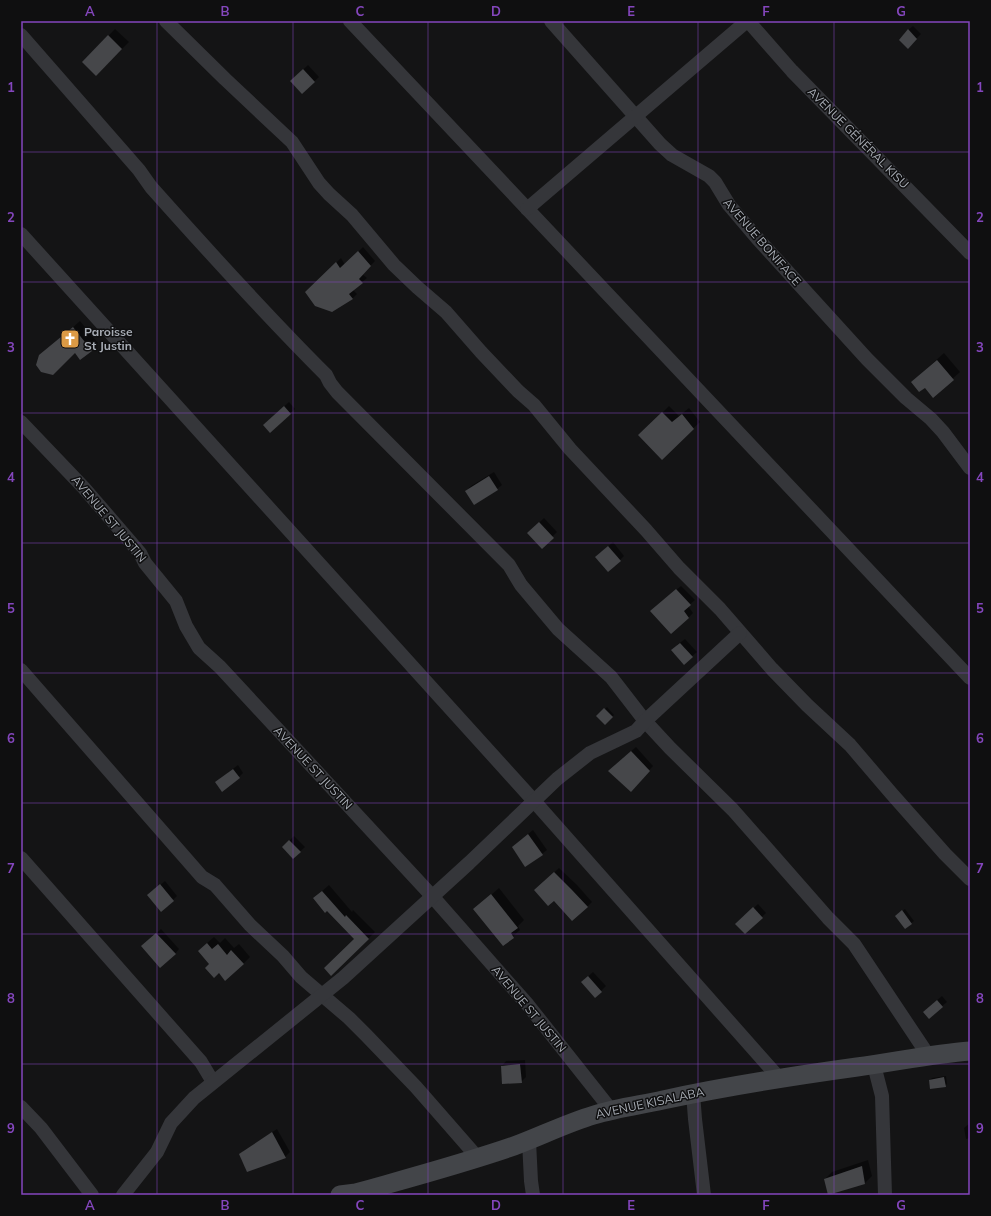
<svg xmlns="http://www.w3.org/2000/svg" width="991" height="1216" font-family="Mulish,sans-serif">
	<style>
		.shadow { fill: #0007 }
		.building { fill: #46474a }
		.lines { fill: none; stroke-linecap: round; stroke-linejoin: round }
		.street { stroke: #35363a; stroke-width: 14 }
		.secondary { stroke: #434549; stroke-width: 19 }
		.grid { fill: none; stroke: #8446bd; stroke-width: 1; stroke-opacity: 0.55 }
		.labels { text-anchor: middle; stroke-width: 3; stroke-linejoin: round; paint-order: stroke }
		.street-label { font-size: 12px; fill: #a7acb4; stroke: #0f0f10 }
		.poi-label { font-size: 12px; font-weight: bold; fill: #a7acb4; stroke: #0f0f10; text-anchor: start }
		.neatline { fill: none; stroke: #8446bd; stroke-width: 1.5 }
		.grid-label { font-size: 13px; text-anchor: middle; font-weight: bold; fill: #8446bd }
	</style>
	<rect width="100%" height="100%" fill="#141415"/>
	<!-- shadow -->
	<g class="shadow">
		<polygon points="913,26 921,34 908,47 908,30"/>
		<polygon points="115,29 129,42 96,75 83,62"/>
		<polygon points="308,65 319,77 302,93 291,81"/>
		<polygon points="363,247 375,261 362,274 367,278 353,290 357,294 353,298 331,311 306,292 341,258 345,265"/>
		<polygon points="80,321 98,343 91,350 80,358 76,351 40,356"/>
		<polygon points="944,353 960,372 933,396 925,386 912,382"/>
		<polygon points="289,402 295,409 270,432 268,421"/>
		<polygon points="669,406 679,416 689,408 700,422 662,458 640,435"/>
		<polygon points="494,472 502,485 497,489 466,491 471,486"/>
		<polygon points="544,518 557,532 542,547 528,533"/>
		<polygon points="613,542 624,556 620,560 596,557"/>
		<polygon points="681,586 695,600 688,606 693,613 688,618 656,606"/>
		<polygon points="685,639 697,652 684,663 677,645"/>
		<polygon points="607,707 614,715 605,723 598,716"/>
		<polygon points="636,747 653,766 635,786 614,766"/>
		<polygon points="238,765 243,773 239,777 221,778"/>
		<polygon points="533,830 547,850 526,866 517,843"/>
		<polygon points="294,836 305,847 293,858 283,847"/>
		<polygon points="559,868 577,885 592,902 587,907 554,899 535,890"/>
		<polygon points="165,881 177,896 173,900 153,891"/>
		<polygon points="329,885 352,912 353,910 375,932 331,975 355,939 327,910 321,892"/>
		<polygon points="499,888 524,920 518,926 520,930 503,945 475,909"/>
		<polygon points="758,904 766,913 745,933 737,924"/>
		<polygon points="905,909 914,921 905,928 898,914"/>
		<polygon points="161,929 179,949 175,954 147,942"/>
		<polygon points="214,937 220,943 225,938 234,948 239,944 250,957 243,964 211,964 206,944"/>
		<polygon points="593,972 606,986 595,997 582,982"/>
		<polygon points="942,996 947,1002 942,1006 929,1007"/>
		<polygon points="525,1060 526,1077 521,1082 503,1083 502,1066 506,1061"/>
		<polygon points="946,1076 947,1084 945,1086 930,1080 932,1078"/>
		<polygon points="970,1123 970,1138 966,1139 964,1128"/>
		<polygon points="277,1129 290,1152 285,1157 248,1170 241,1154 245,1150"/>
		<polygon points="868,1160 872,1176 865,1183 825,1179 832,1172"/>
	</g>
	<!-- building -->
	<g class="building">
		<polygon points="908,29 917,39 908,49 899,40"/>
		<polygon points="108,35 122,49 96,76 82,62"/>
		<polygon points="303,69 315,82 302,94 290,81"/>
		<polygon points="358,251 371,266 359,279 363,283 349,294 353,299 332,312 315,306 305,292 336,262 340,268"/>
		<polygon points="73,327 92,351 80,360 75,353 53,375 41,372 36,365 39,355"/>
		<polygon points="937,360 954,380 933,398 925,388 919,392 911,382"/>
		<polygon points="284,406 291,414 270,433 263,425"/>
		<polygon points="662,412 672,422 682,414 694,429 662,460 638,435"/>
		<polygon points="489,476 498,490 474,505 465,491"/>
		<polygon points="539,522 554,538 542,549 527,533"/>
		<polygon points="608,546 621,561 608,572 595,557"/>
		<polygon points="676,589 691,605 684,611 689,618 671,634 650,611"/>
		<polygon points="680,643 693,657 684,665 671,650"/>
		<polygon points="604,708 613,717 605,725 596,716"/>
		<polygon points="631,751 650,771 631,792 608,771"/>
		<polygon points="233,769 240,778 222,792 215,782"/>
		<polygon points="528,834 543,855 525,867 512,847"/>
		<polygon points="289,840 301,852 293,859 282,847"/>
		<polygon points="554,872 572,890 588,907 572,921 554,901 548,906 534,890"/>
		<polygon points="160,884 174,901 161,912 147,895"/>
		<polygon points="322,891 345,917 346,915 369,939 331,976 324,968 354,939 327,911 325,913 313,898"/>
		<polygon points="491,894 518,928 511,933 514,938 503,946 473,909"/>
		<polygon points="753,907 763,918 745,934 735,924"/>
		<polygon points="902,910 912,924 905,929 895,916"/>
		<polygon points="156,933 176,954 160,968 141,946"/>
		<polygon points="207,943 212,949 218,944 227,955 231,950 244,964 225,981 219,973 214,978 205,968 209,964 198,951"/>
		<polygon points="588,976 602,992 595,998 581,982"/>
		<polygon points="937,1000 943,1007 929,1019 923,1012"/>
		<polygon points="520,1064 522,1083 502,1084 501,1066"/>
		<polygon points="944,1077 946,1087 930,1089 929,1080"/>
		<polygon points="272,1132 286,1158 247,1172 239,1154"/>
		<polygon points="862,1166 865,1184 828,1195 824,1179"/>
	</g>
	<g class="lines">
		<!-- street -->
		<g class="street">
			<polyline points="166,21 225,79 292,142 319,183 329,194 352,215 394,265 417,287 446,312 481,352 518,391 534,405 570,449 646,530 679,568 720,609 772,669 807,705 850,745 891,793 945,854 970,879"/>
			<polyline points="350,21 970,678"/>
			<polyline points="551,21 660,144 672,155 709,176 715,182 729,205 757,238 867,359 906,398 931,419 943,432 970,468"/>
			<polyline points="748,21 792,71 970,253"/>
			<path d="M21 35 139 170 151 187C208 251 266 315 326 375L330 383 337 392 509 565 521 585 558 629 611 677 645 721 670 748 733 810 828 918 854 944 928 1055"/>
			<polyline points="527,209 747,21"/>
			<polyline points="21,234 534,801 779,1078"/>
			<polyline points="21,422 84,488 140,553 145,563 176,601 186,626 199,648 220,667 432,896 528,1005 612,1111"/>
			<polyline points="21,670 202,877 215,885 250,925 283,956 301,977 349,1018 366,1035 416,1087 478,1158"/>
			<polyline points="21,858 201,1062 213,1082"/>
			<polyline points="874,1065 882,1096 885,1195"/>
			<polyline points="693,1093 695,1119 704,1195"/>
			<polyline points="21,1107 41,1128 92,1195"/>
			<polyline points="529,1141 531,1181 533,1195"/>
			<polyline points="123,1195 157,1152 171,1123 194,1098 343,978 469,863 557,779 590,753 636,731 645,721 740,633"/>
		</g>
		<!-- secondary -->
		<path class="secondary" d="M340 1195 356 1193C409 1178 462 1164 514 1146 541 1136 567 1123 594 1115 616 1108 640 1105 663 1100 727 1086 792 1076 857 1067 895 1062 932 1054 970 1051"/>
	</g>
	<!-- grid -->
	<path class="grid" d="M157 21V1195M293 21V1195M428 21V1195M563 21V1195M698 21V1195M834 21V1195M21 152H970M21 282H970M21 413H970M21 543H970M21 673H970M21 803H970M21 934H970M21 1064H970"/>
	<!-- icons -->
	<defs>
		<symbol id="church-square" viewBox="-11 -11 22 22"><rect x="-9" y="-9" width="18" height="18" rx="4" fill="#db9a45" stroke="#0f0f10"/><path d="M-1.2-6h2.4v3.5h3.3v2.4h-3.3V6h-2.4V-.1h-3.3v-2.4h3.3Z" fill="#fff"/></symbol>
	</defs>
	<g fill-rule="evenodd">
		<use href="#church-square" x="59" y="328" width="22" height="22"/>
	</g>
	<g class="labels">
		<!-- street labels -->
		<g class="street-label">
			<text transform="translate(858 138) rotate(45)" y="4">AVENUE GÉNÉRAL KISU</text>
			<text transform="translate(762 242) rotate(49)" y="4">AVENUE BONIFACE</text>
			<text transform="translate(109 519) rotate(50)" y="4">AVENUE ST JUSTIN</text>
			<text transform="translate(313 768) rotate(47)" y="4">AVENUE ST JUSTIN</text>
			<text transform="translate(529 1009) rotate(50)" y="4">AVENUE ST JUSTIN</text>
			<text transform="translate(650 1103) rotate(-12)" y="4">AVENUE KISALABA</text>
		</g>
		<!-- poi labels -->
		<g class="poi-label">
			<text x="84" y="336">Paroisse<tspan x="84" dy="14">St Justin</tspan></text>
		</g>
	</g>
	<!-- border -->
	<rect width="991" height="1216" fill="none" stroke="#0f0f10" stroke-width="44"/>
	<rect x="22" y="22" width="947" height="1172" class="neatline"/>
	<g class="grid-label">
		<text x="90" y="16">A</text>
		<text x="225" y="16">B</text>
		<text x="360" y="16">C</text>
		<text x="496" y="16">D</text>
		<text x="631" y="16">E</text>
		<text x="766" y="16">F</text>
		<text x="901" y="16">G</text>
		<text x="11" y="92">1</text>
		<text x="980" y="92">1</text>
		<text x="11" y="222">2</text>
		<text x="980" y="222">2</text>
		<text x="11" y="352">3</text>
		<text x="980" y="352">3</text>
		<text x="11" y="482">4</text>
		<text x="980" y="482">4</text>
		<text x="11" y="613">5</text>
		<text x="980" y="613">5</text>
		<text x="11" y="743">6</text>
		<text x="980" y="743">6</text>
		<text x="11" y="873">7</text>
		<text x="980" y="873">7</text>
		<text x="11" y="1003">8</text>
		<text x="980" y="1003">8</text>
		<text x="11" y="1133">9</text>
		<text x="980" y="1133">9</text>
		<text x="90" y="1210">A</text>
		<text x="225" y="1210">B</text>
		<text x="360" y="1210">C</text>
		<text x="496" y="1210">D</text>
		<text x="631" y="1210">E</text>
		<text x="766" y="1210">F</text>
		<text x="901" y="1210">G</text>
	</g>
</svg>
